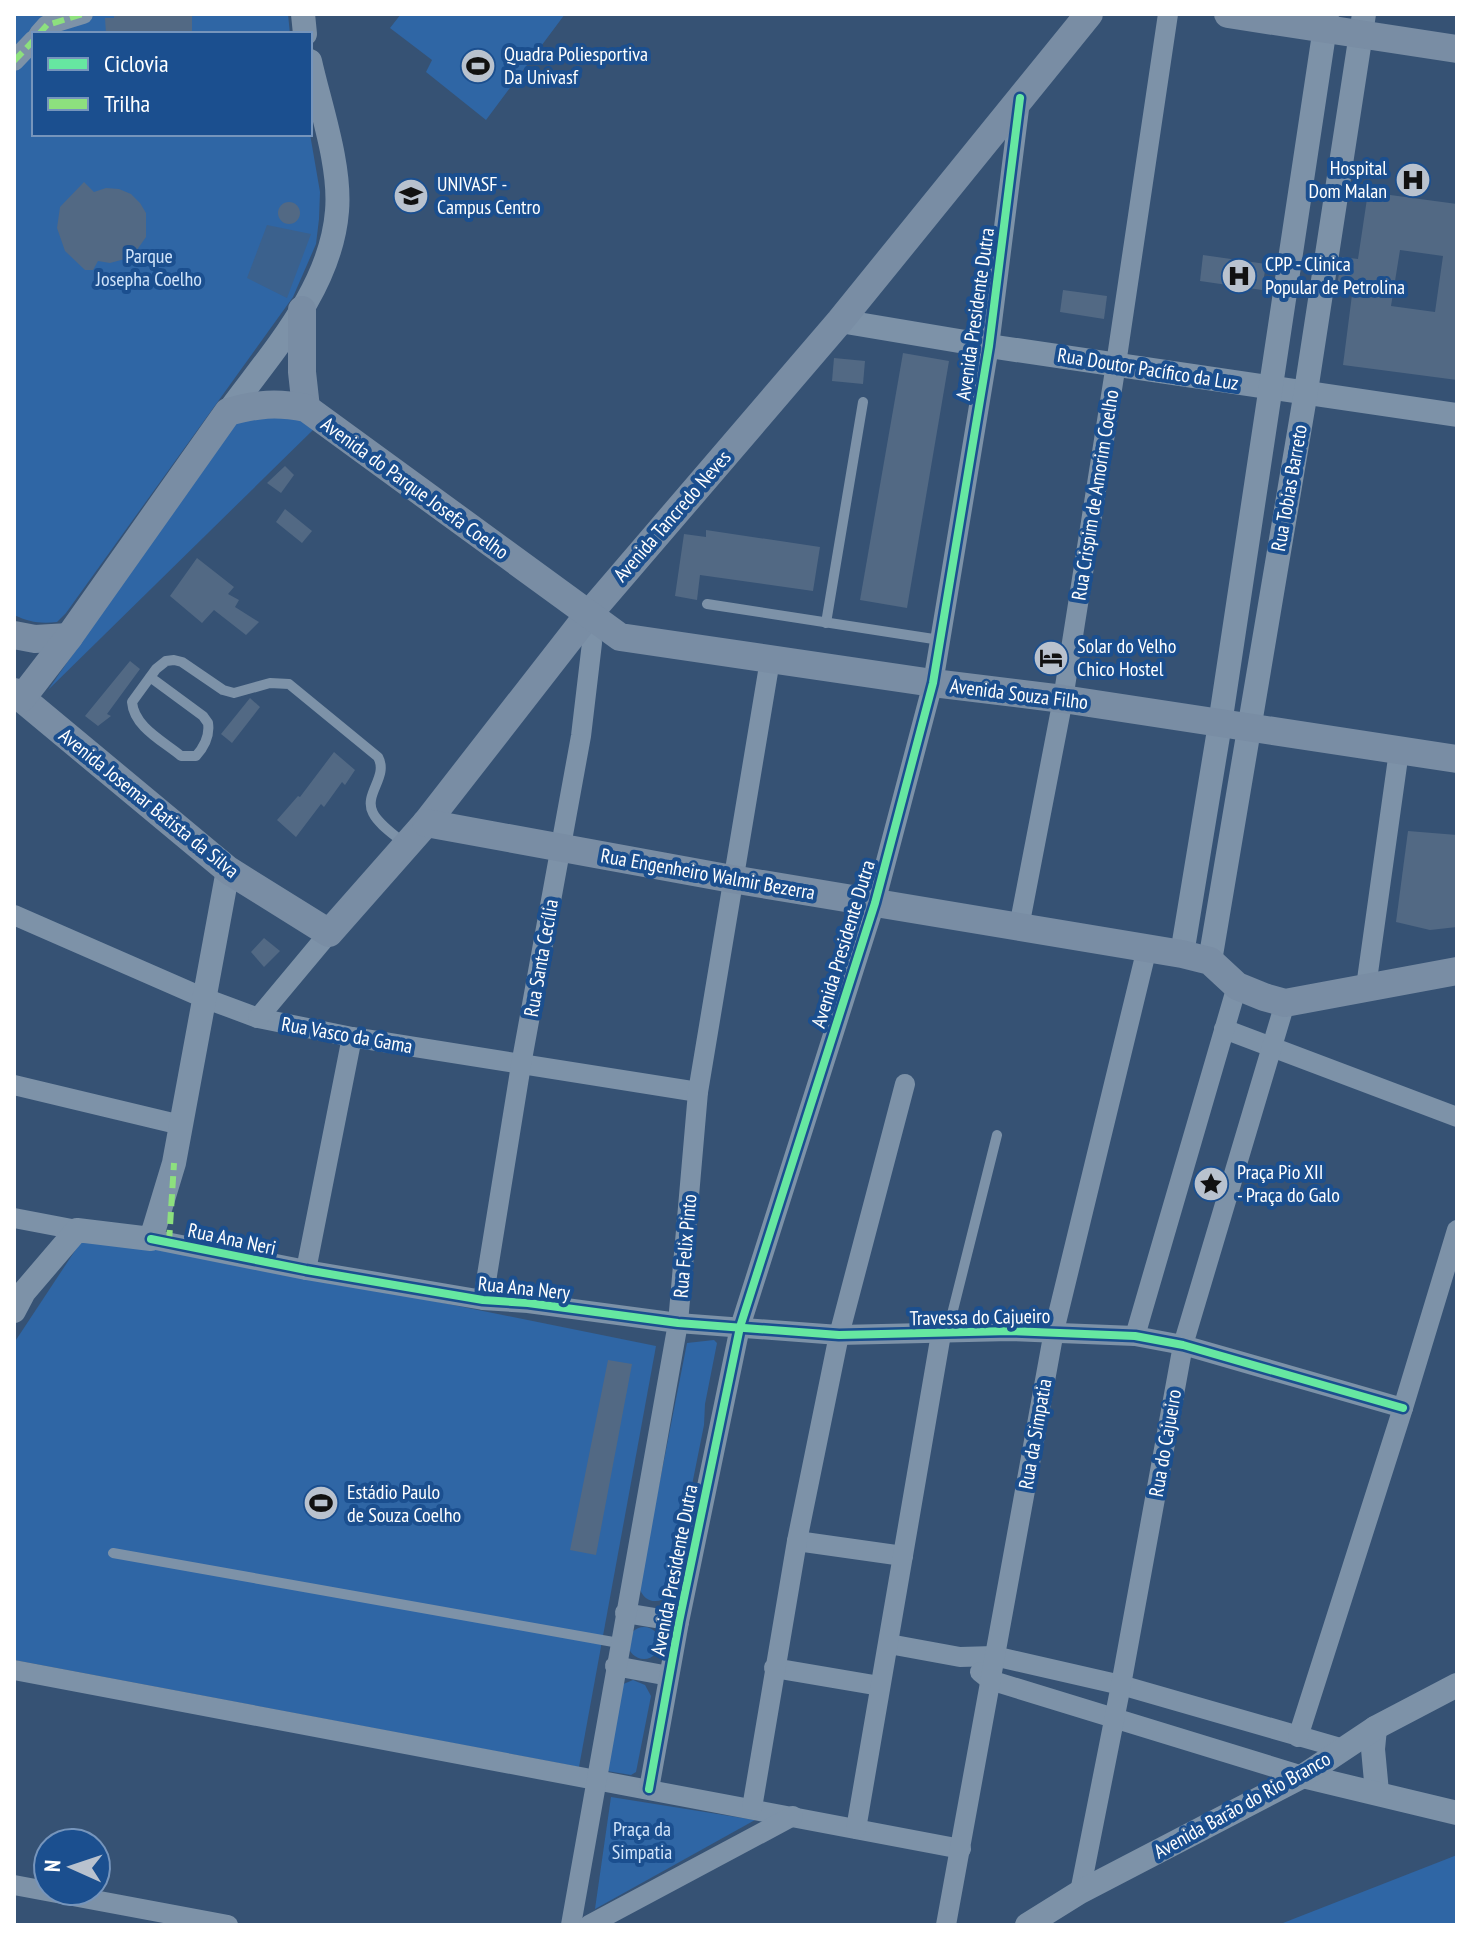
<svg xmlns="http://www.w3.org/2000/svg" width="1471" height="1939" font-family="'PT Sans Narrow',sans-serif">
	<style>
		.green { fill: #2f66a5 }
		.water { fill: #3b618d }
		.building { fill: #526984; fill-rule: evenodd }
		.lines { fill: none; stroke-linecap: round; stroke-linejoin: round }
		.service { stroke: #7d92a8; stroke-width: 10 }
		.minor { stroke: #7d92a8; stroke-width: 20 }
		.tertiary { stroke: #7d92a8; stroke-width: 24 }
		.secondary { stroke: #798da4; stroke-width: 28 }
		.quiet { stroke: #8de07e; stroke-width: 6; stroke-dasharray: 12 6; stroke-linecap: butt }
		.cycleway-casing { stroke: #1b4f8f; stroke-width: 13 }
		.cycleway { stroke: #66e7a1; stroke-width: 8 }
		.labels { text-anchor: middle; stroke-width: 8; stroke-linejoin: round; paint-order: stroke }
		.poi-label { font-size: 20px; fill: #fff; stroke: #1b4f8f; text-anchor: start }
		.park-label { font-size: 20px; fill: #cfe3fa; stroke: #1b4f8f }
		.street-label { font-size: 20px; fill: #fff; stroke: #1b4f8f }
	</style>
	<rect width="100%" height="100%" fill="#365274"/>
	<!-- green -->
	<g class="green">
		<path d="M14 14H288L290 34H34V134H310L320 192 319 219 316 244 293 297 66 613 57 622C40 624 29 622 14 615Z"/>
		<polygon points="401,14 565,14 486,120 426,72 432,60 390,28"/>
		<polygon points="258,418 296,418 315,428 48,690 233,423"/>
		<polygon points="88,1231 656,1346 579,1767 14,1660 14,1343"/>
		<path d="M714 1340 717 1343 705 1404 704 1425 670 1595C658 1605 644 1603 639 1587L687 1343Z"/>
		<circle cx="644" cy="1643" r="16"/>
		<polygon points="633,1680 645,1685 651,1696 636,1772 631,1775 607,1771 621,1685"/>
		<polygon points="611,1797 755,1820 595,1909"/>
		<polygon points="1457,1855 1457,1925 1276,1925 1283,1923"/>
	</g>
	<!-- water -->
	<polygon class="water" points="267,225 311,234 287,298 247,278"/>
	<!-- building -->
	<g class="building">
		<polygon points="114,14 192,14 192,34 106,34 105,18 114,18"/>
		<polygon points="84,182 94,192 106,188 119,189 131,194 140,203 146,213 146,237 132,257 110,263 98,261 93,270 85,270 65,251 57,228 60,207"/>
		<path d="M1368 192 1457 204V380L1343 365 1353 287 1337 285 1342 257 1358 259ZM1400 250 1443 256 1435 312 1391 306Z"/>
		<circle cx="289" cy="213" r="11"/>
		<polygon points="1203,255 1266,264 1262,290 1200,281"/>
		<polygon points="1063,290 1107,296 1104,319 1060,312"/>
		<polygon points="903,353 949,361 907,608 860,600"/>
		<polygon points="834,358 865,361 863,384 832,381"/>
		<polygon points="285,466 294,475 281,493 267,483"/>
		<polygon points="285,509 312,531 302,543 276,522"/>
		<polygon points="706,530 820,547 813,591 700,575 697,600 675,596 684,534 706,537"/>
		<polygon points="197,558 234,587 228,594 239,600 235,607 259,622 246,635 214,610 202,623 170,596"/>
		<polygon points="130,661 140,669 107,714 111,716 98,726 85,716"/>
		<polygon points="250,698 260,707 232,743 221,734"/>
		<polygon points="334,752 355,770 345,785 342,782 324,807 321,804 296,837 277,820 298,796 300,797"/>
		<polygon points="1408,831 1457,835 1457,927 1430,930 1396,922"/>
		<polygon points="264,938 280,951 264,967 251,952"/>
		<polygon points="608,1360 632,1364 596,1555 570,1550"/>
	</g>
	<g class="lines">
		<!-- service -->
		<g class="service">
			<polyline points="707,604 940,640"/>
			<polyline points="826,623 863,402"/>
			<path d="M150 677 203 716 208 723C210 736 205 746 196 756H181C163 741 134 727 132 702L156 669 166 661 174 660 182 662 223 690 234 693 270 683 289 684 378 757C389 777 363 794 373 813 379 825 395 835 405 844"/>
			<polyline points="947,1334 997,1135"/>
			<polyline points="113,1553 619,1643"/>
		</g>
		<!-- minor -->
		<g class="minor">
			<polyline points="39,34 47,25 83,14"/>
			<polyline points="14,61 34,40"/>
			<polyline points="14,915 204,998 258,1018 352,1037 698,1092"/>
			<polyline points="1019,927 1063,699 1116,364 1168,14"/>
			<polyline points="1366,987 1399,751"/>
			<polyline points="258,1018 329,933"/>
			<polyline points="1224,1029 1457,1117"/>
			<polyline points="14,1085 181,1125"/>
			<polyline points="14,1218 77,1230"/>
			<polyline points="151,1239 306,1270 483,1300 528,1303 678,1323 839,1335 1011,1331 1135,1336 1183,1345 1403,1408"/>
			<polyline points="306,1270 352,1037"/>
			<polyline points="483,1300 521,1065 581,736 592,643 588,615"/>
			<polyline points="1135,1336 1237,986"/>
			<polyline points="797,1541 903,1556"/>
			<polyline points="625,1613 679,1622"/>
			<polyline points="889,1644 960,1657 994,1656 1121,1685 1344,1749"/>
			<polyline points="615,1666 669,1676"/>
			<polyline points="774,1668 880,1686"/>
			<polyline points="14,1670 961,1849"/>
			<polyline points="980,1672 990,1680 1303,1776"/>
			<polyline points="1298,1737 1403,1408 1457,1230"/>
			<polyline points="649,1789 679,1622 740,1327 875,903 933,683 989,346 1020,101"/>
			<polyline points="752,1808 797,1541 839,1335 905,1084"/>
			<polyline points="856,1829 941,1334"/>
			<polyline points="14,1885 228,1925"/>
			<polyline points="1080,1892 1121,1685 1183,1345 1285,1003"/>
			<polyline points="571,1925 678,1323 698,1092 770,660"/>
			<polyline points="589,1925 793,1816"/>
			<polyline points="946,1925 1054,1331 1147,948"/>
		</g>
		<!-- tertiary -->
		<g class="tertiary">
			<polyline points="303,14 305,34"/>
			<polyline points="840,321 989,346 1457,415"/>
			<path d="M228 412C272 352 331 288 337 211 341 165 320 106 310 61"/>
			<polyline points="1182,954 1220,724 1327,14"/>
			<polyline points="1210,961 1306,391 1364,14"/>
			<polyline points="14,1311 24,1292 77,1230 151,1239 174,1163 228,870"/>
			<polyline points="1375,1728 1373,1749 1377,1792"/>
			<polyline points="1303,1776 1457,1813"/>
			<polyline points="1027,1925 1080,1892 1303,1776 1375,1728 1457,1685"/>
		</g>
		<!-- secondary -->
		<g class="secondary">
			<polyline points="1228,14 1457,49"/>
			<polyline points="302,310 302,372 306,408"/>
			<polyline points="14,635 35,639 69,637"/>
			<polyline points="14,692 228,870 329,933 426,823 588,615 840,321 1089,14"/>
			<path d="M22 698 69 637 228 412C258 404 276 402 306 408L620 637 933 683 1063 699 1457 759"/>
			<polyline points="426,823 732,879 1182,954 1210,961 1237,986 1264,997 1285,1003 1457,971"/>
		</g>
		<!-- quiet -->
		<g class="quiet">
			<polyline points="39,34 47,25 83,14"/>
			<polyline points="14,61 34,40"/>
			<polyline points="169,1242 174,1163"/>
		</g>
		<defs>
			<g id="cycleway">
				<polyline points="151,1239 306,1270 483,1300 528,1303 678,1323 839,1335 1011,1331 1135,1336 1183,1345 1403,1408"/>
				<polyline points="649,1789 679,1622 740,1327 875,903 933,683 989,346 1020,98"/>
			</g>
		</defs>
		<!-- cycleway casing -->
		<use href="#cycleway" class="cycleway-casing"/>
		<!-- cycleway -->
		<use href="#cycleway" class="cycleway"/>
	</g>
	<!-- icons -->
	<defs>
		<symbol id="stadium-disc" viewBox="-11 -11 22 22"><circle r="9.5" fill="#b9c2ce" stroke="#1b4f8f"/><path d="M0-5a6.5 5 0 1 0 0 10a6.5 5 0 1 0 0-10ZM-3.5-1.8h7v3.6h-7Z" fill="#111"/></symbol>
		<symbol id="hospital-disc" viewBox="-11 -11 22 22"><circle r="9.5" fill="#b9c2ce" stroke="#1b4f8f"/><path d="M-5-5h3v3.5h4V-5h3V5h-3V1.5h-4V5h-3Z" fill="#111"/></symbol>
		<symbol id="university-disc" viewBox="-11 -11 22 22"><circle r="9.5" fill="#b9c2ce" stroke="#1b4f8f"/><path d="M0-5L7-2L0 1L-7-2ZM-4 1L0 2.5L4 1V4Q0 6-4 4Z" fill="#111"/></symbol>
		<symbol id="hotel-disc" viewBox="-11 -11 22 22"><circle r="9.5" fill="#b9c2ce" stroke="#1b4f8f"/><path d="M-6-4.5h1.5V1H6V5H4.5V3h-9V5H-6ZM-4 0a1.8 1.8 0 1 1 3.6 0ZM.5 0V-2.5h3Q6-2.5 6 0Z" fill="#111"/></symbol>
		<symbol id="sight-disc" viewBox="-11 -11 22 22"><circle r="9.5" fill="#b9c2ce" stroke="#1b4f8f"/><path d="M0-6L1.8-2.2L6-1.7L2.9 1.2L3.7 5.4L0 3.3L-3.7 5.4L-2.9 1.2L-6-1.7L-1.8-2.2Z" fill="#111"/></symbol>
	</defs>
	<g fill-rule="evenodd">
		<use href="#stadium-disc" x="458" y="46" width="40" height="40"/>
		<use href="#hospital-disc" x="1393" y="160" width="40" height="40"/>
		<use href="#university-disc" x="391" y="176" width="40" height="40"/>
		<use href="#hospital-disc" x="1219" y="256" width="40" height="40"/>
		<use href="#hotel-disc" x="1031" y="638" width="40" height="40"/>
		<use href="#sight-disc" x="1191" y="1164" width="40" height="40"/>
		<use href="#stadium-disc" x="301" y="1483" width="40" height="40"/>
	</g>
	<g class="labels">
		<!-- poi labels -->
		<g class="poi-label">
			<text x="504" y="61">Quadra Poliesportiva<tspan x="504" dy="23">Da Univasf</tspan></text>
			<text x="1387" y="175" text-anchor="end">Hospital<tspan x="1387" dy="23">Dom Malan</tspan></text>
			<text x="437" y="191">UNIVASF -<tspan x="437" dy="23">Campus Centro</tspan></text>
			<text x="1265" y="271">CPP - Clinica<tspan x="1265" dy="23">Popular de Petrolina</tspan></text>
			<text x="1077" y="653">Solar do Velho<tspan x="1077" dy="23">Chico Hostel</tspan></text>
			<text x="1237" y="1179">Praça Pio XII<tspan x="1237" dy="23">- Praça do Galo</tspan></text>
			<text x="347" y="1499">Estádio Paulo<tspan x="347" dy="23">de Souza Coelho</tspan></text>
		</g>
		<!-- park labels -->
		<g class="park-label">
			<text x="149" y="263">Parque<tspan x="149" dy="23">Josepha Coelho</tspan></text>
			<text x="642" y="1836">Praça da<tspan x="642" dy="23">Simpatia</tspan></text>
		</g>
		<!-- street labels -->
		<g class="street-label">
			<text transform="translate(975 314) rotate(-82)" y="7">Avenida Presidente Dutra</text>
			<text transform="translate(1148 369) rotate(9)" y="7">Rua Doutor Pacífico da Luz</text>
			<text transform="translate(415 488) rotate(36)" y="7">Avenida do Parque Josefa Coelho</text>
			<text transform="translate(1289 488) rotate(-80)" y="7">Rua Tobias Barreto</text>
			<text transform="translate(1095 495) rotate(-81)" y="7">Rua Crispim de Amorim Coelho</text>
			<text transform="translate(672 516) rotate(-49)" y="7">Avenida Tancredo Neves</text>
			<text transform="translate(1019 694) rotate(7)" y="7">Avenida Souza Filho</text>
			<text transform="translate(149 803) rotate(39)" y="7">Avenida Josemar Batista da Silva</text>
			<text transform="translate(708 874) rotate(10)" y="7">Rua Engenheiro Walmir Bezerra</text>
			<text transform="translate(843 944) rotate(-73)" y="7">Avenida Presidente Dutra</text>
			<text transform="translate(541 958) rotate(-80)" y="7">Rua Santa Cecília</text>
			<text transform="translate(347 1035) rotate(10)" y="7">Rua Vasco da Gama</text>
			<text transform="translate(232 1239) rotate(12)" y="7">Rua Ana Neri</text>
			<text transform="translate(685 1246) rotate(-85)" y="7">Rua Felix Pinto</text>
			<text transform="translate(524 1288) rotate(6)" y="7">Rua Ana Nery</text>
			<text transform="translate(980 1317) rotate(-1)" y="7">Travessa do Cajueiro</text>
			<text transform="translate(1035 1434) rotate(-80)" y="7">Rua da Simpatia</text>
			<text transform="translate(1165 1443) rotate(-80)" y="7">Rua do Cajueiro</text>
			<text transform="translate(674 1570) rotate(-79)" y="7">Avenida Presidente Dutra</text>
			<text transform="translate(1242 1805) rotate(-29)" y="7">Avenida Barão do Rio Branco</text>
		</g>
	</g>
	<!-- border -->
	<rect width="1471" height="1939" fill="none" stroke="#ffffff" stroke-width="32"/>
	<!-- legend -->
	<rect x="32" y="32" width="280" height="104" fill="#1b4f8f" stroke="#7695bc" stroke-width="2"/>
	<rect x="48" y="58" width="40" height="12" fill="#66e7a1" stroke="#7695bc" stroke-width="2"/>
	<text x="104" y="72" font-size="24" fill="#ffffff">Ciclovia</text>
	<rect x="48" y="98" width="40" height="12" fill="#8de07e" stroke="#7695bc" stroke-width="2"/>
	<text x="104" y="112" font-size="24" fill="#ffffff">Trilha</text>
	<!-- north arrow -->
	<g transform="translate(72 1867) rotate(273)"><circle r="38" fill="#1b4f8f" stroke="#7695bc" stroke-width="2"/>
	<path d="M0-6L14 30L0 20L-14 30Z" fill="#b9c2ce"/>
	<text y="-12" font-size="22" font-weight="bold" text-anchor="middle" fill="#ffffff">N</text>
	</g>
</svg>
